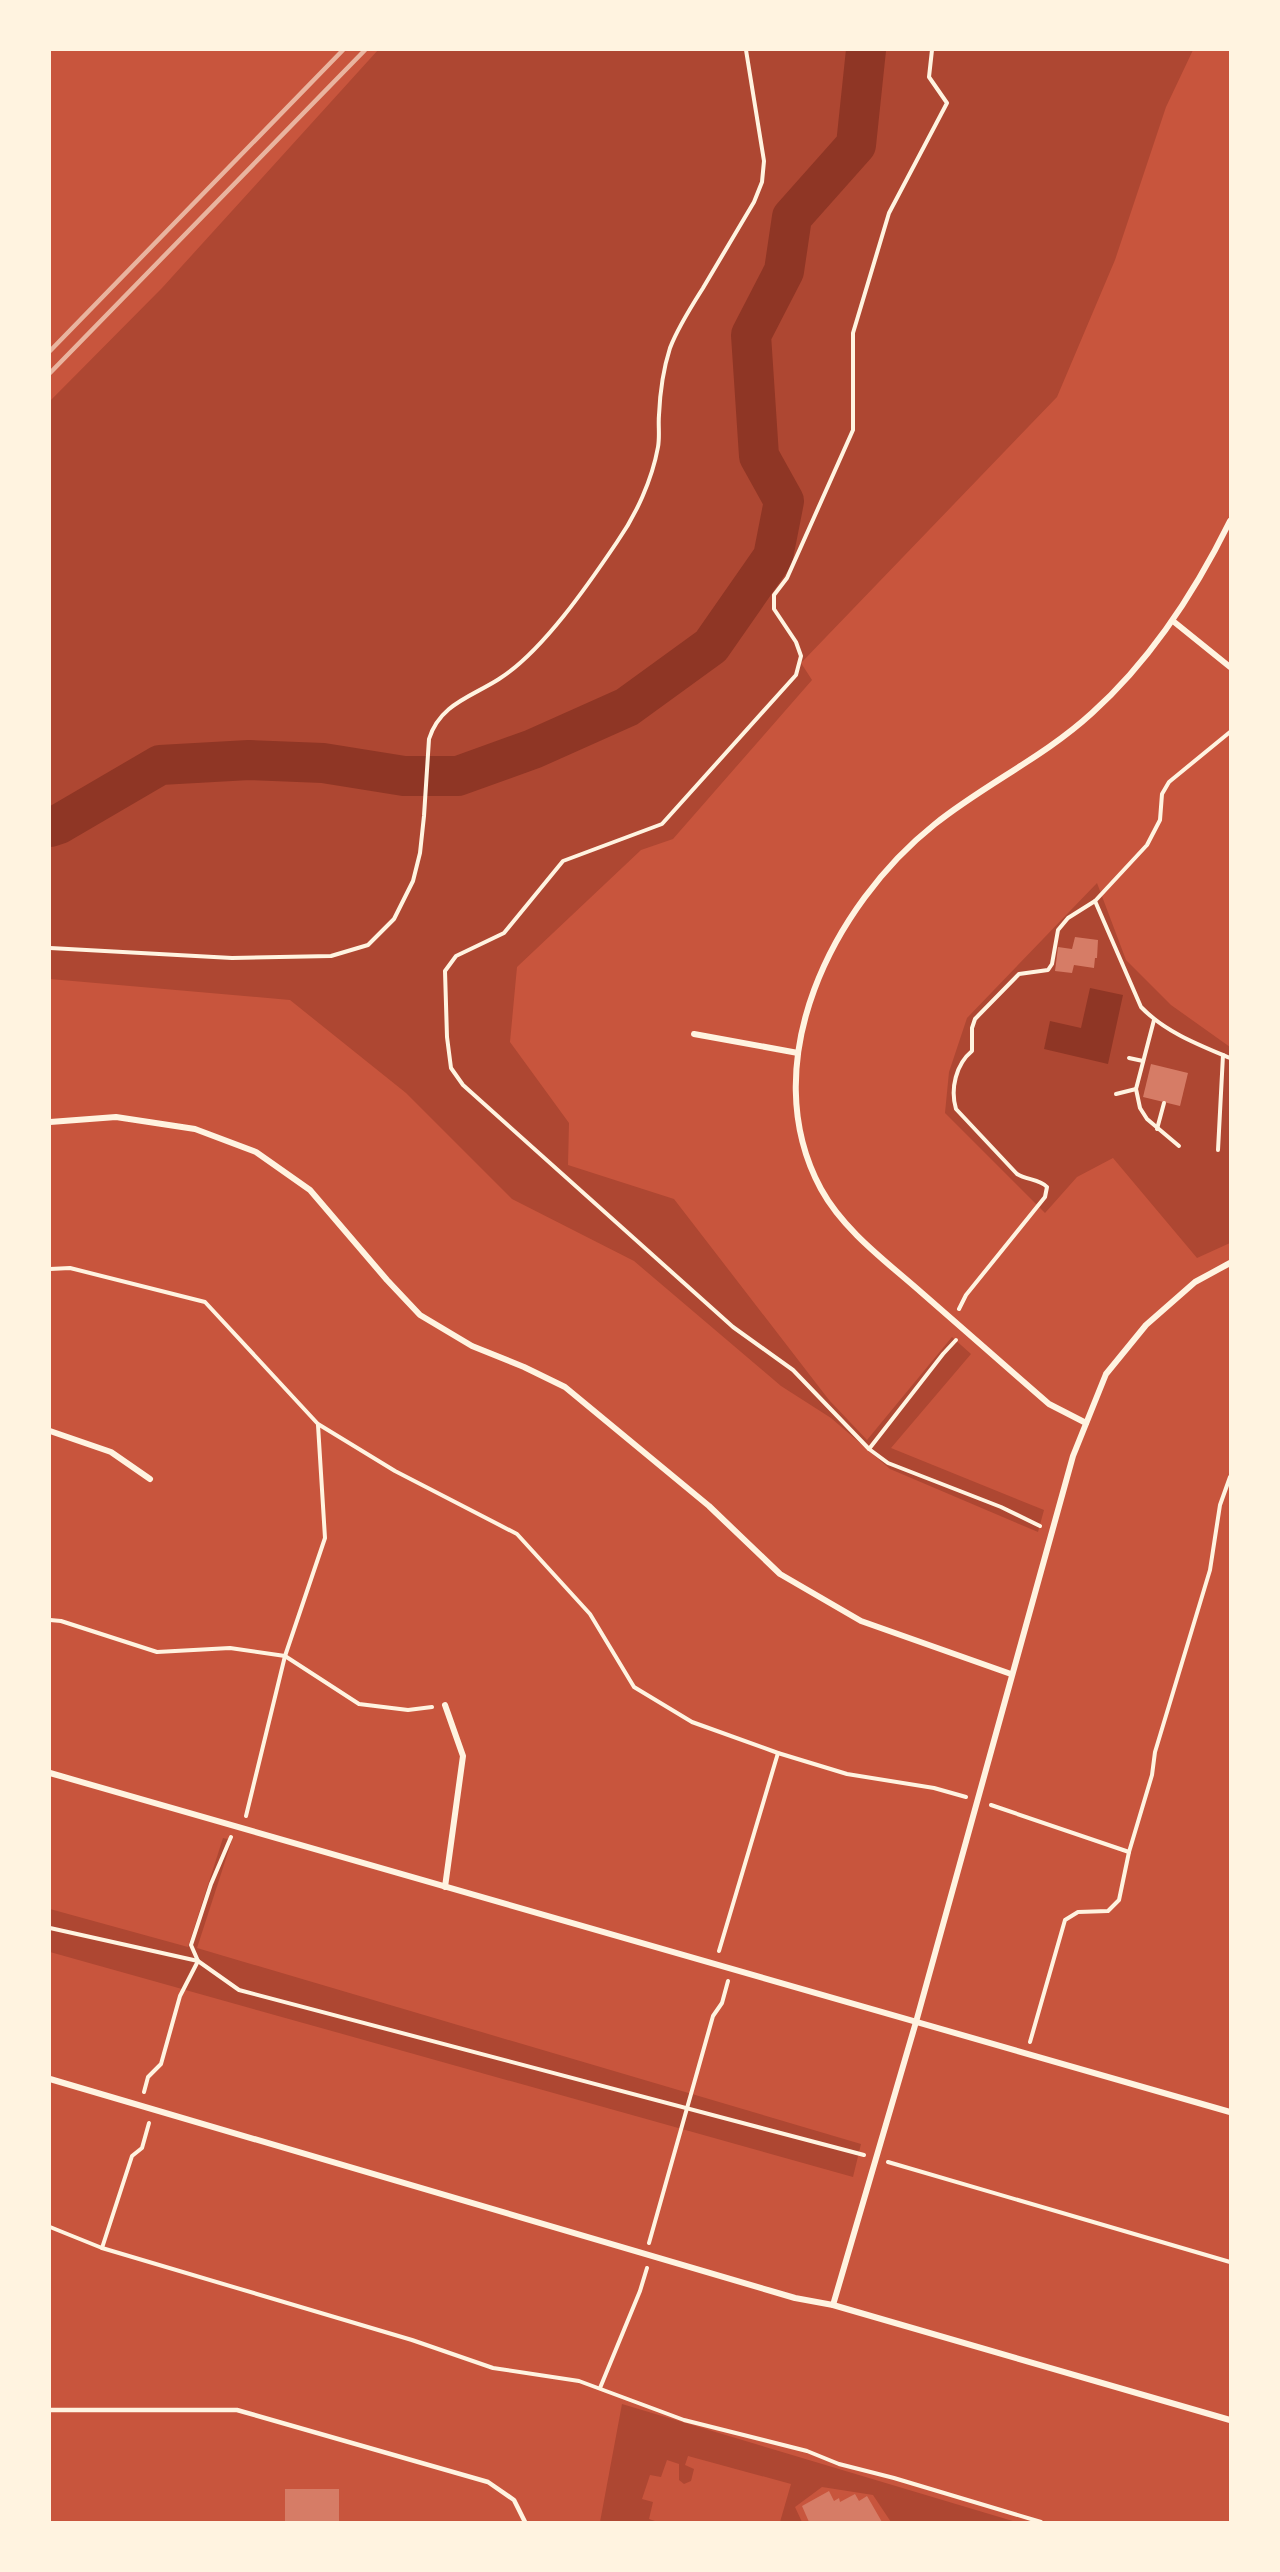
<svg xmlns="http://www.w3.org/2000/svg" width="1280" height="2572" font-family="Ubuntu,sans-serif">
	<style>
		.green { fill: #ae4732 }
		.water { fill: #8f3625 }
		.lines { fill: none; stroke-linecap: round; stroke-linejoin: round }
		.river { stroke: #8f3625; stroke-width: 40 }
		.building { fill: #d67c66 }
		.path { stroke: #fff3e0; stroke-width: 4 }
		.service { stroke: #fff3e0; stroke-width: 4.5 }
		.minor { stroke: #fff3e0; stroke-width: 6 }
		.rail { stroke: #e9b49f; stroke-width: 4.5 }
	</style>
	<rect width="100%" height="100%" fill="#c8553d"/>
	<!-- green -->
	<g class="green">
		<polygon points="378,50 1193,50 1166,107 1115,260 1057,397 801,663 812,680 673,839 641,850 517,967 510,1042 569,1123 568,1165 674,1199 829,1400 867,1440 952,1337 971,1354 891,1448 1044,1510 1038,1532 890,1469 831,1418 781,1386 634,1261 512,1199 406,1093 290,1000 50,979 50,401 162,288"/>
		<polygon points="1097,883 1126,960 1171,1005 1230,1047 1230,1243 1197,1258 1113,1158 1077,1177 1045,1213 945,1113 949,1072 967,1018"/>
		<polygon points="223,1838 232,1840 197,1948 861,2144 853,2177 50,1952 50,1909 188,1947"/>
		<polygon points="622,2404 1016,2522 891,2522 873,2495 822,2487 795,2507 802,2522 780,2522 791,2484 688,2456 685,2465 694,2469 691,2481 684,2484 679,2480 679,2464 667,2460 661,2477 650,2475 642,2499 653,2502 649,2519 658,2522 600,2522"/>
	</g>
	<!-- water -->
	<polygon class="water" points="1090,988 1123,995 1108,1064 1044,1049 1050,1021 1081,1028"/>
	<g class="lines">
		<!-- river -->
		<polyline class="river" points="50,827 59,824 160,765 249,760 323,763 404,776 458,776 533,749 627,707 711,646 773,557 784,501 759,456 751,335 784,271 792,217 856,145 866,50"/>
	</g>
	<!-- building -->
	<g class="building">
		<polygon points="1075,937 1098,940 1097,958 1095,958 1094,968 1074,965 1072,973 1055,971 1058,947 1072,949"/>
		<polygon points="1151,1064 1188,1073 1180,1106 1143,1097"/>
		<rect x="285" y="2489" width="54" height="33"/>
		<polygon points="829,2491 834,2501 839,2498 840,2502 855,2494 859,2501 867,2496 882,2522 809,2522 802,2506"/>
	</g>
	<g class="lines">
		<!-- path -->
		<g class="path">
			<polyline points="932,50 929,77 947,103 889,213 853,333 853,430 787,578 774,595 774,609 796,642 801,656 796,675 662,824 563,861 504,933 456,956 445,971 447,1037 451,1068 463,1085 733,1327 793,1370 869,1449 888,1463 1001,1507 1040,1526"/>
			<path d="M1095 901 1141 1007C1165 1032 1199 1045 1230 1058"/>
			<path d="M50 948 232 958 331 956 368 945 394 919 413 881 420 853 424 816 429 739C440 704 471 697 499 679 542 652 588 585 617 542 636 515 652 480 658 447 660 436 658 425 659 415 660 392 663 370 670 348 678 327 691 307 703 288 720 259 737 231 754 202L762 182 764 161 746 50"/>
			<polyline points="1154,1020 1136,1089 1140,1108 1147,1119 1179,1146"/>
			<polyline points="1129,1058 1143,1061"/>
			<polyline points="1116,1094 1136,1089"/>
			<polyline points="1157,1129 1164,1103"/>
			<polyline points="1218,1150 1223,1055"/>
			<polyline points="50,1269 70,1268 205,1302 318,1424 395,1471 517,1534 590,1614 634,1687 692,1722 778,1753 847,1774 934,1788 966,1797"/>
			<path d="M959 1309 966 1295 1045 1197 1047 1187C1040 1179 1026 1180 1017 1174L956 1109C950 1089 956 1064 972 1051V1028L975 1019 1019 974 1048 970 1052 964 1058 930 1068 918 1095 901 1147 845 1160 820 1162 794 1169 782 1230 732"/>
			<polyline points="869,1449 943,1354 956,1340"/>
			<polyline points="50,1620 61,1621 157,1652 230,1648 285,1656 359,1704 408,1710 432,1707"/>
			<polyline points="991,1805 1129,1852"/>
			<polyline points="246,1816 285,1656 325,1538 318,1425"/>
			<polyline points="50,1928 198,1961 239,1990 864,2155"/>
			<polyline points="719,1951 778,1753"/>
			<polyline points="1030,2042 1065,1920 1078,1912 1108,1911 1119,1900 1129,1852 1152,1775 1155,1752 1210,1570 1220,1505 1230,1477"/>
			<polyline points="144,2092 148,2077 161,2064 180,1996 198,1961 191,1945 211,1884 231,1837"/>
			<polyline points="888,2162 1230,2262"/>
			<polyline points="50,2227 102,2248 412,2340 493,2368 579,2381 684,2420 807,2451 839,2464 894,2478 1041,2522"/>
			<polyline points="649,2243 713,2016 722,2003 728,1981"/>
			<polyline points="102,2248 132,2156 142,2148 149,2123"/>
			<polyline points="600,2388 640,2291 647,2268"/>
		</g>
		<!-- service -->
		<polyline class="service" points="50,2410 237,2410 488,2482 514,2500 525,2522"/>
		<!-- minor -->
		<g class="minor">
			<polyline points="1173,621 1230,667"/>
			<polyline points="694,1034 798,1053"/>
			<polyline points="50,1122 116,1117 195,1129 256,1152 310,1190 387,1280 420,1315 472,1346 524,1367 565,1387 709,1506 780,1574 861,1621 1011,1674"/>
			<path d="M1086 1423 1049 1404C1007 1367 964 1330 922 1293 887 1262 844 1231 821 1189 753 1063 833 905 935 824 985 784 1044 757 1092 713 1152 659 1195 592 1230 521"/>
			<polyline points="50,1431 111,1452 150,1479"/>
			<polyline points="445,1705 463,1756 445,1887"/>
			<polyline points="50,1773 1230,2112"/>
			<polyline points="50,2079 795,2298 833,2305 1230,2420"/>
			<polyline points="833,2305 916,2022 1073,1456 1106,1374 1146,1325 1195,1282 1230,1263"/>
		</g>
		<!-- rail -->
		<g class="rail">
			<polyline points="50,351 343,50"/>
			<polyline points="50,373 365,50"/>
		</g>
	</g>
	<!-- border -->
	<rect width="1280" height="2572" fill="none" stroke="#fff3e0" stroke-width="102"/>
</svg>
